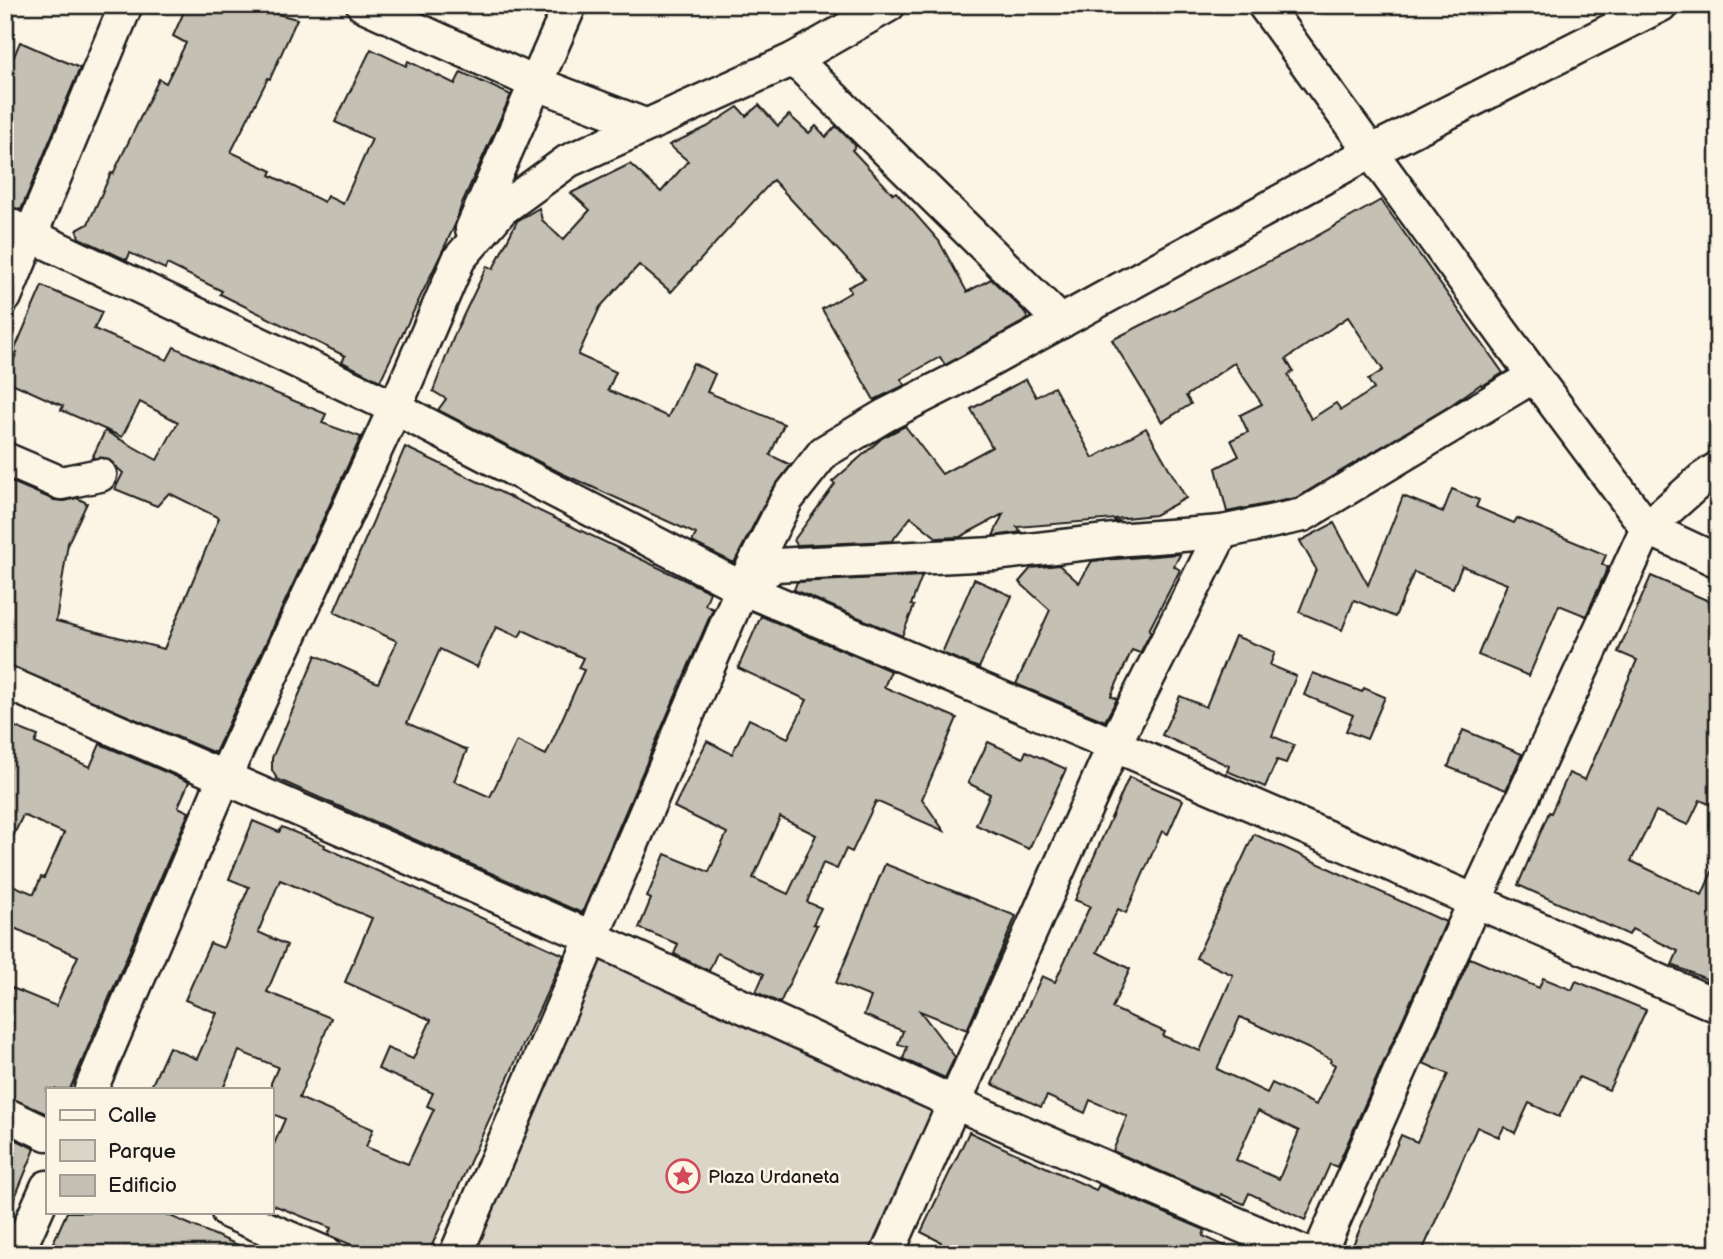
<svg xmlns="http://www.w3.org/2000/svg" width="1723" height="1259" font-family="'Balsamiq Sans',sans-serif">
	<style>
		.green { fill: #dbd5c8; stroke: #7c7872; stroke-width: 2 }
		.building { fill: #c4c0b3; stroke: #1c1c1c; stroke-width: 2; fill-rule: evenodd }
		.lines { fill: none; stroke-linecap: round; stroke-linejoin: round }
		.minor-casing { stroke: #1c1c1c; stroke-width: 37 }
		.minor { stroke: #fcf5e5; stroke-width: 32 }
		.labels { text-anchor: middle; stroke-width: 5; stroke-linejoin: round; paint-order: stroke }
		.poi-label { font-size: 19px; fill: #1c1c1c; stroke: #fcf5e5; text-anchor: start }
	</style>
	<rect width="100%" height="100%" fill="#fcf5e5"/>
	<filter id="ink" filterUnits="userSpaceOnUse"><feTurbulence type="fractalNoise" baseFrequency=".0143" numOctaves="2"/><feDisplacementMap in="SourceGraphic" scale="14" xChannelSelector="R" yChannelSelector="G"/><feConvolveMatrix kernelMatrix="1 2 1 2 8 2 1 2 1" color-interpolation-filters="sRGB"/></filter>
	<g filter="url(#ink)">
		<!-- green -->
		<polygon class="green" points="591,937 955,1103 887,1254 456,1254"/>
		<!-- building -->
		<g class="building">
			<polygon points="187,5 241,5 297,19 270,79 268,78 231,152 272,171 270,175 324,202 327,196 343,204 372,139 335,122 371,49 406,66 408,61 455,84 461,72 511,95 462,203 455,225 380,381 342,362 345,356 220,294 222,291 167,264 165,269 130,253 127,260 79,238 77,230 88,224 111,173 113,174 159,79 166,83 186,43 173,36"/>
			<polygon points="20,42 80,68 21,210 5,205 5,58 12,61"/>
			<polygon points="759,105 778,126 789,115 809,133 816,126 826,137 836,126 856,146 852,150 893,194 896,192 939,241 967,292 991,279 1024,311 1028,319 945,365 940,357 901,379 905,385 874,400 822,309 851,292 848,287 865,279 773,180 671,292 639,265 600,307 578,355 616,372 608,390 668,417 693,363 715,374 707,392 784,424 770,455 791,465 771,491 734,563 692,542 696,534 561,473 438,410 446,399 433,391 456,331 487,266 493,269 517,221 539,208 542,220 563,240 590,210 571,193 630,164 661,192 688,161 669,145 707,127 738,107 746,116"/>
			<path d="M1381 200 1503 373 1482 386 1481 384 1448 407 1296 498 1227 512 1216 468 1239 456 1231 440 1248 432 1240 415 1262 404 1234 363 1186 396 1191 404 1162 422 1112 340 1299 246ZM1348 317 1383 370 1368 380 1374 389 1341 410 1336 403 1311 419 1288 375 1293 371 1286 359Z"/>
			<polygon points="42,286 102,312 94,329 167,360 174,347 239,378 326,414 322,423 361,437 215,753 5,664 5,479 54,500 65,501 77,498 87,503 68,543 56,621 164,649 219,518 169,493 157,506 115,489 123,473 106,458 92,458 105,431 157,460 178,422 140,402 122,437 61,410 63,406 5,380 17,352 14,351"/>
			<polygon points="1026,379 1036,397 1054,387 1093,458 1146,428 1186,498 1155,515 1115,519 1119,521 1114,522 1115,519 1017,527 1022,532 993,536 1003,514 960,537 937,538 911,517 892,541 797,545 794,540 835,484 832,482 882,438 905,426 942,474 992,447 971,409"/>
			<path d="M405 447 710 592 705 605 713 609 582 913 277 779 272 770V758L316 655 378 683 397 641 334 612ZM496 627 519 637 523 630 583 658 578 668 584 670 546 755 517 741 490 797 454 781 467 750 407 723 440 649 477 667Z"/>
			<polygon points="1452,489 1479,500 1476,507 1514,523 1517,518 1606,555 1602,564 1608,567 1586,616 1559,605 1529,676 1478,655 1507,584 1462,566 1453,588 1414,572 1395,617 1354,600 1342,630 1299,612 1316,569 1300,541 1334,523 1368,585 1403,496 1443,512"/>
			<polygon points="1178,554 1180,555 1174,566 1180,570 1149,630 1151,632 1140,653 1132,650 1111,696 1117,699 1105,721 1016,684 1050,610 1019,582 1031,568 1059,565 1079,583 1092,561"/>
			<polygon points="922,576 911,605 914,606 902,636 794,590 797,582"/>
			<polygon points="1651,576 1718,605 1718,808 1700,800 1688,825 1656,811 1631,861 1702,895 1718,858 1718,965 1711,981 1672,965 1678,951 1632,929 1629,935 1518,885 1549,812 1551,813 1569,773 1585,780 1595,757 1637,660 1618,652"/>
			<polygon points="974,579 1012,596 979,668 942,653"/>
			<path d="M761 616 891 671 884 687 957 718 922 799 944 831 876 801 852 852 846 849 837 869 823 863 807 902 821 908 813 924 817 925 780 1003 756 992 764 974 717 953 709 971 674 954 678 944 639 928 651 899 647 897 665 854 709 872 727 833 674 807 707 741 732 754 749 719 788 738 807 700 738 668ZM780 817 816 835 788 894 753 878Z"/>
			<polygon points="1235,636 1275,652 1270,665 1296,676 1272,736 1294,745 1286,763 1277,760 1265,787 1227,771 1229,766 1162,735 1180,696 1206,707"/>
			<polygon points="1313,673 1362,692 1364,688 1385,697 1367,739 1346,731 1353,715 1304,695"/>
			<polygon points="5,723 38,736 35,743 90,767 100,744 189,782 178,807 189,812 70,1089 47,1089 47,1114 5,1096 5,985 56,1006 78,956 5,924 5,882 34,894 41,877 44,878 64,833 23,815 5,854"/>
			<polygon points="1463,730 1522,754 1506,790 1448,767"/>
			<polygon points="988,742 1023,758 1026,751 1066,769 1029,849 976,825 990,794 968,783"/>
			<path d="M1129 777 1183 800 1168 834 1162 831 1126 913 1118 909 1097 952 1130 969 1112 1008 1165 1032 1163 1036 1200 1051 1233 975 1196 958 1254 834 1446 922 1337 1167 1330 1164 1305 1220 1249 1193 1244 1204 1221 1194 1220 1197 1113 1151 1127 1116 1090 1100 1085 1113 1047 1096 1041 1107 992 1084 1042 976 1055 982 1090 906 1075 900ZM1240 1017 1331 1059 1330 1062 1335 1065 1316 1105 1272 1083 1267 1093 1217 1069ZM1258 1111 1299 1131 1279 1179 1236 1160Z"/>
			<path d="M253 821 279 832 282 827 325 845 324 847 564 955 428 1254H373L328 1235 331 1228 271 1204V1151L285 1119 271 1113V1083L278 1067 239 1051 223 1089H150L169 1047 197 1059 217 1013 185 1000 210 943 223 948 249 887 229 879ZM280 880 372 918 345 982 431 1020 413 1059 387 1048 378 1069 433 1093 427 1106 434 1109 408 1164 366 1147 373 1129 299 1098 331 1018 267 992 287 945 258 932Z"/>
			<polygon points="885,864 1016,916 967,1030 920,1011 955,1057 945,1078 903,1059 907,1047 898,1044 903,1031 864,1015 871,997 836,983"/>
			<polygon points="1470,958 1539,988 1543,978 1572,990 1576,981 1646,1010 1609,1090 1579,1077 1559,1117 1529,1103 1515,1133 1504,1127 1499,1137 1477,1127 1421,1254 1349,1254 1401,1135 1417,1142 1448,1074 1423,1063"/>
			<polygon points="969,1132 1096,1190 1099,1185 1205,1230 1203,1236 1242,1254 936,1254 941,1242 921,1232"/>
			<polygon points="5,1134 35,1149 6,1219 5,1219"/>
			<polygon points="67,1212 161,1212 259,1254 48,1254"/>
		</g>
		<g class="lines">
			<defs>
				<g id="minor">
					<polyline points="363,5 535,83 645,125"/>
					<polyline points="1264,5 1534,376 1647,528 1718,561"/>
					<polyline points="794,59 1061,322"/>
					<polyline points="5,223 395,408 742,588 1114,745 1718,1006"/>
					<polyline points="472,229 570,5"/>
					<polyline points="5,297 126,5"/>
					<polyline points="5,459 61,483 100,475"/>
					<polyline points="744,587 775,565 994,554 1115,540 1222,532 1303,515 1534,376"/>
					<polyline points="5,682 591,937 955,1103 1307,1254"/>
					<polyline points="91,1089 225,776 395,408 459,259 502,209 568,161 794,59 889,5"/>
					<polyline points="5,1114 47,1134"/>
					<polyline points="228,1212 327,1254"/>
					<polyline points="17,1254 47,1187"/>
					<polyline points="456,1254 742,588 787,499 824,452 884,416 951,382 1370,152 1661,5"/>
					<polyline points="887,1254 1114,745 1222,532"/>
					<polyline points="1319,1254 1475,901 1647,528 1702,479 1718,468"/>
				</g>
			</defs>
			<!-- minor casing -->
			<use href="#minor" class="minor-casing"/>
			<!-- minor -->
			<use href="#minor" class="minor"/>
		</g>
	</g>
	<!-- icons -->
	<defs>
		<symbol id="sight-ring" viewBox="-11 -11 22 22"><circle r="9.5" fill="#fcf5e5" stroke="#d1495b" stroke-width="1.5"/><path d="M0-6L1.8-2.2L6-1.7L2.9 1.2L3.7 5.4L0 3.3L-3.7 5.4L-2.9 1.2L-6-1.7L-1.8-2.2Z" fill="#d1495b"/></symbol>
	</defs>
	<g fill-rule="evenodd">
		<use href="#sight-ring" x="664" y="1157" width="38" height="38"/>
	</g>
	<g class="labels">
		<!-- poi labels -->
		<g class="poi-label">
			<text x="708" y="1183">Plaza Urdaneta</text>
		</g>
	</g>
	<!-- margin -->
	<rect width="1723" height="1259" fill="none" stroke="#fcf5e5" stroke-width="28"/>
	<rect x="14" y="14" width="1695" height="1231" fill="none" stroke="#1c1c1c" stroke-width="2.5" filter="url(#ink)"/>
	<!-- legend -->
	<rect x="46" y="1088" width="228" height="126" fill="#fcf5e5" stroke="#a29e95" stroke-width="2"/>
	<rect x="60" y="1110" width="35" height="10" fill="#fcf5e5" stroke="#a29e95" stroke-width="2"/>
	<text x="108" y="1122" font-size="21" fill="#1c1c1c">Calle</text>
	<rect x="60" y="1140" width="35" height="21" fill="#dbd5c8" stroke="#a29e95" stroke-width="2"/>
	<text x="108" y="1158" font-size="21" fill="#1c1c1c">Parque</text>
	<rect x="60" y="1175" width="35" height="21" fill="#c4c0b3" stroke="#a29e95" stroke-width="2"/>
	<text x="108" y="1192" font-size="21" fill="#1c1c1c">Edificio</text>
</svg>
